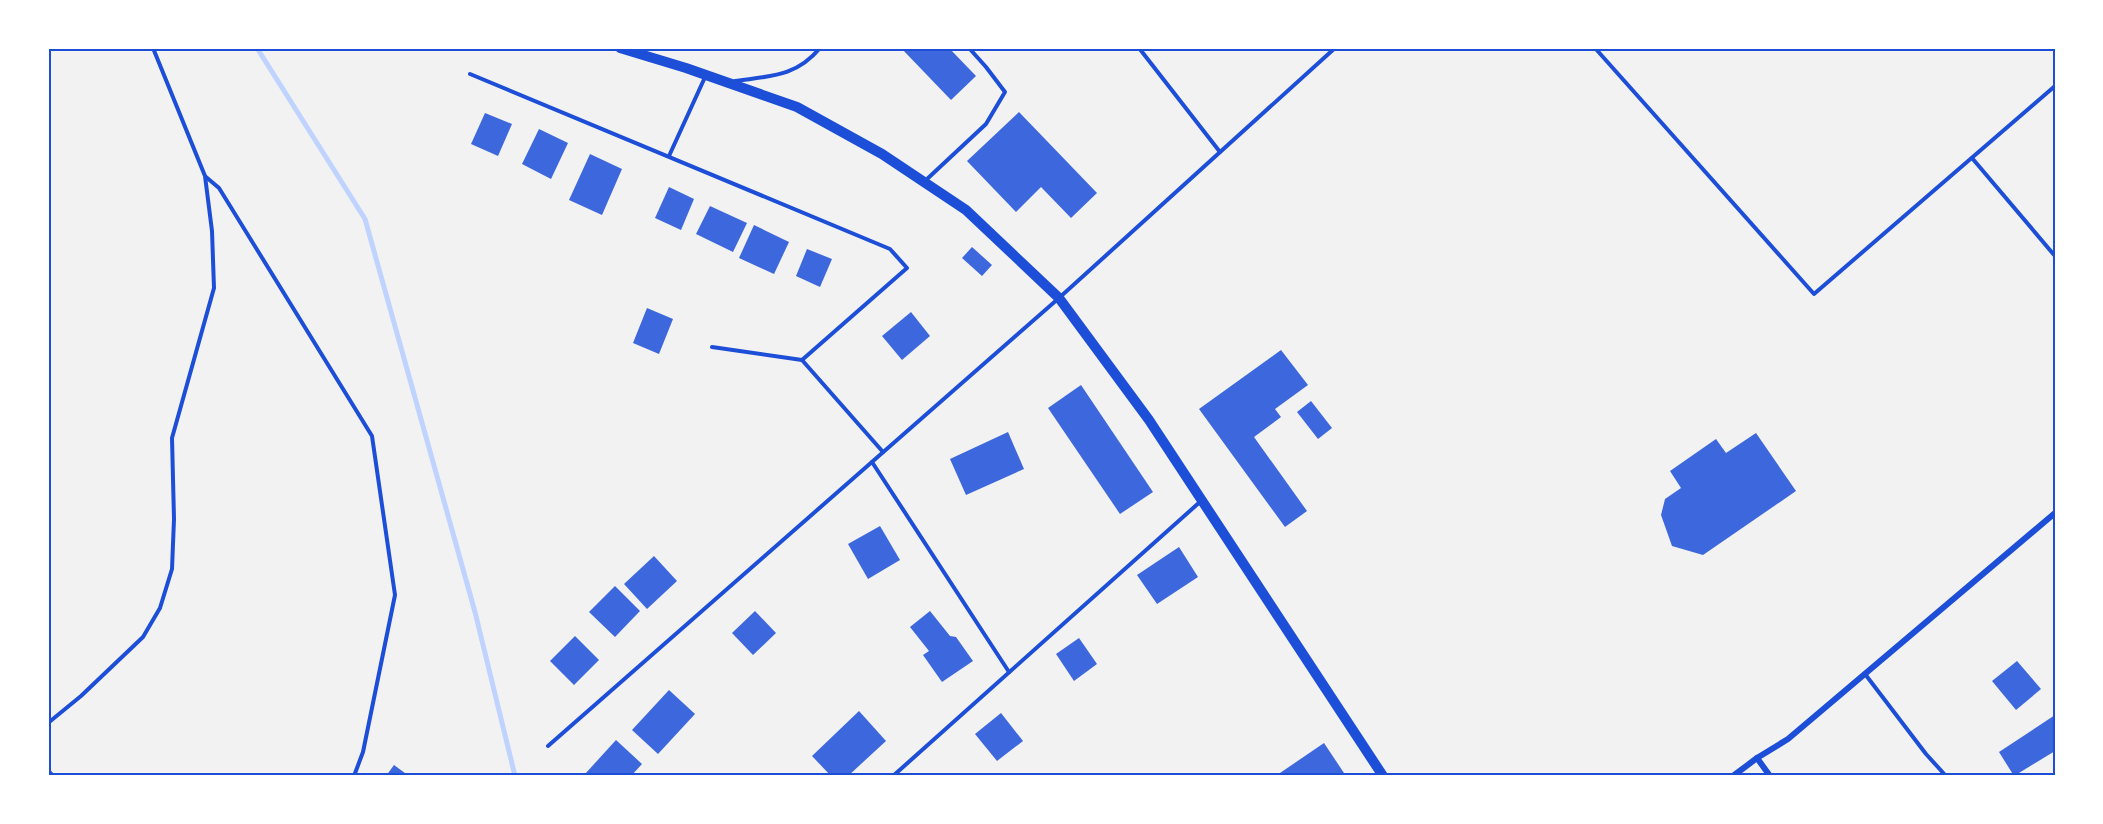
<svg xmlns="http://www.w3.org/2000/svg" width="2103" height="824" font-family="'Alegreya Sans',sans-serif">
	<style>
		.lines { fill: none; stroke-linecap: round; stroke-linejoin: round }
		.stream { stroke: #bfd3fe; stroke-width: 5 }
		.building { fill: #3d67dc }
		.service { stroke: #1d4ed8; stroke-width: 4 }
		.minor { stroke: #1d4ed8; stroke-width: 6 }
		.tertiary { stroke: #1d4ed8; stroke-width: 10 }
		.neatline { fill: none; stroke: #1d4ed8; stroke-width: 2 }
	</style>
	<rect width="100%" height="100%" fill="#f2f2f2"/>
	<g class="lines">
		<!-- stream -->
		<polyline class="stream" points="257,48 365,219 475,612 515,776"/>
	</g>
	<!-- building -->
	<g class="building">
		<polygon points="901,48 949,48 976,76 951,100"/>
		<polygon points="1019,112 1097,193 1071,218 1041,187 1016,212 967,161"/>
		<polygon points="485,113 512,124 498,156 471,144"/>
		<polygon points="539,129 568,143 551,179 522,164"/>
		<polygon points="590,154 622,169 602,215 569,200"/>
		<polygon points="669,187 694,199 681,230 655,218"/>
		<polygon points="710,206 747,223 733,252 696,234"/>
		<polygon points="754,225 789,242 774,274 739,258"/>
		<polygon points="972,247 992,265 982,276 962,258"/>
		<polygon points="807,249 832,259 820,287 796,276"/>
		<polygon points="647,308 673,319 659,354 633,343"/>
		<polygon points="911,312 930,336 902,360 882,336"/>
		<polygon points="1281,350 1308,385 1275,409 1281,417 1254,437 1307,511 1285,527 1199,409"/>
		<polygon points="1081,385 1153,492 1120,514 1048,408"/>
		<polygon points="1311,401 1332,428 1318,439 1297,412"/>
		<polygon points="1008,432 1024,469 966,495 950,459"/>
		<polygon points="1756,433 1796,491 1703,555 1672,546 1661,515 1665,499 1681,488 1670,471 1716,439 1726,453"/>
		<polygon points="880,526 900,560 868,579 848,544"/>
		<polygon points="1179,547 1198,577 1157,604 1137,575"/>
		<polygon points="654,556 677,581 647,609 624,584"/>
		<polygon points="615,586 640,611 615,637 589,612"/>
		<polygon points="755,611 776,633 753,655 732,633"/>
		<polygon points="930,611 950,636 956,637 973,661 942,682 923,655 929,651 910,627"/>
		<polygon points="575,636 599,660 574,685 550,661"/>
		<polygon points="1079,638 1097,664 1074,681 1056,654"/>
		<polygon points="2017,661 2041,689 2016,710 1992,681"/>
		<polygon points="669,690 695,714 658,754 632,730"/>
		<polygon points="859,711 886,741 848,776 831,776 812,756"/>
		<polygon points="1001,713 1023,741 997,761 975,734"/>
		<polygon points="2055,715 2055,751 2014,776 1999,752"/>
		<polygon points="616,740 642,764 631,776 587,776 585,774"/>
		<polygon points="1324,743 1346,776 1282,776 1280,773"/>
		<polygon points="394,765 409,776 386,776"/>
	</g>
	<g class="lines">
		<!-- service -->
		<g class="service">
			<polyline points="1139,48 1220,152"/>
			<polyline points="1595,48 1814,294 2055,86"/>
			<polyline points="470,74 890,249 907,268 802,360"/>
			<path d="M735 81C770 76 796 77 820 48"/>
			<polyline points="669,156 706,75"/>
			<polyline points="1972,158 2055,256"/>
			<polyline points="206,177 219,188 372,436 395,595 363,752 354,776"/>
			<polyline points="926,180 986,124 1005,92 986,67 969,48"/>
			<polyline points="712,347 802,360 883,452"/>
			<polyline points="872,462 1009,672"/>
			<polyline points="1865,674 1926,754 1946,776"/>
			<polyline points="48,723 81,696 143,637 160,608 172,569 174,519 172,438 214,288 212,231 205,176 153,48"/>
			<polyline points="548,746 1059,298 1335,48"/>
			<polyline points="893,776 1201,501"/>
		</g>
		<!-- minor -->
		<g class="minor">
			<polyline points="1757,758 1770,776"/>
			<polyline points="48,772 52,776"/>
			<polyline points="1733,776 1757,758 1788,739 2055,513"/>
		</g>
		<!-- tertiary -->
		<polyline class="tertiary" points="620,48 686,68 797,107 882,154 966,210 1059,298 1149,420 1383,776"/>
	</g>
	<!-- border -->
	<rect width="2103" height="824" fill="none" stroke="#ffffff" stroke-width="99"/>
	<rect x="50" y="50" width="2004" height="724" class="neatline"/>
</svg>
